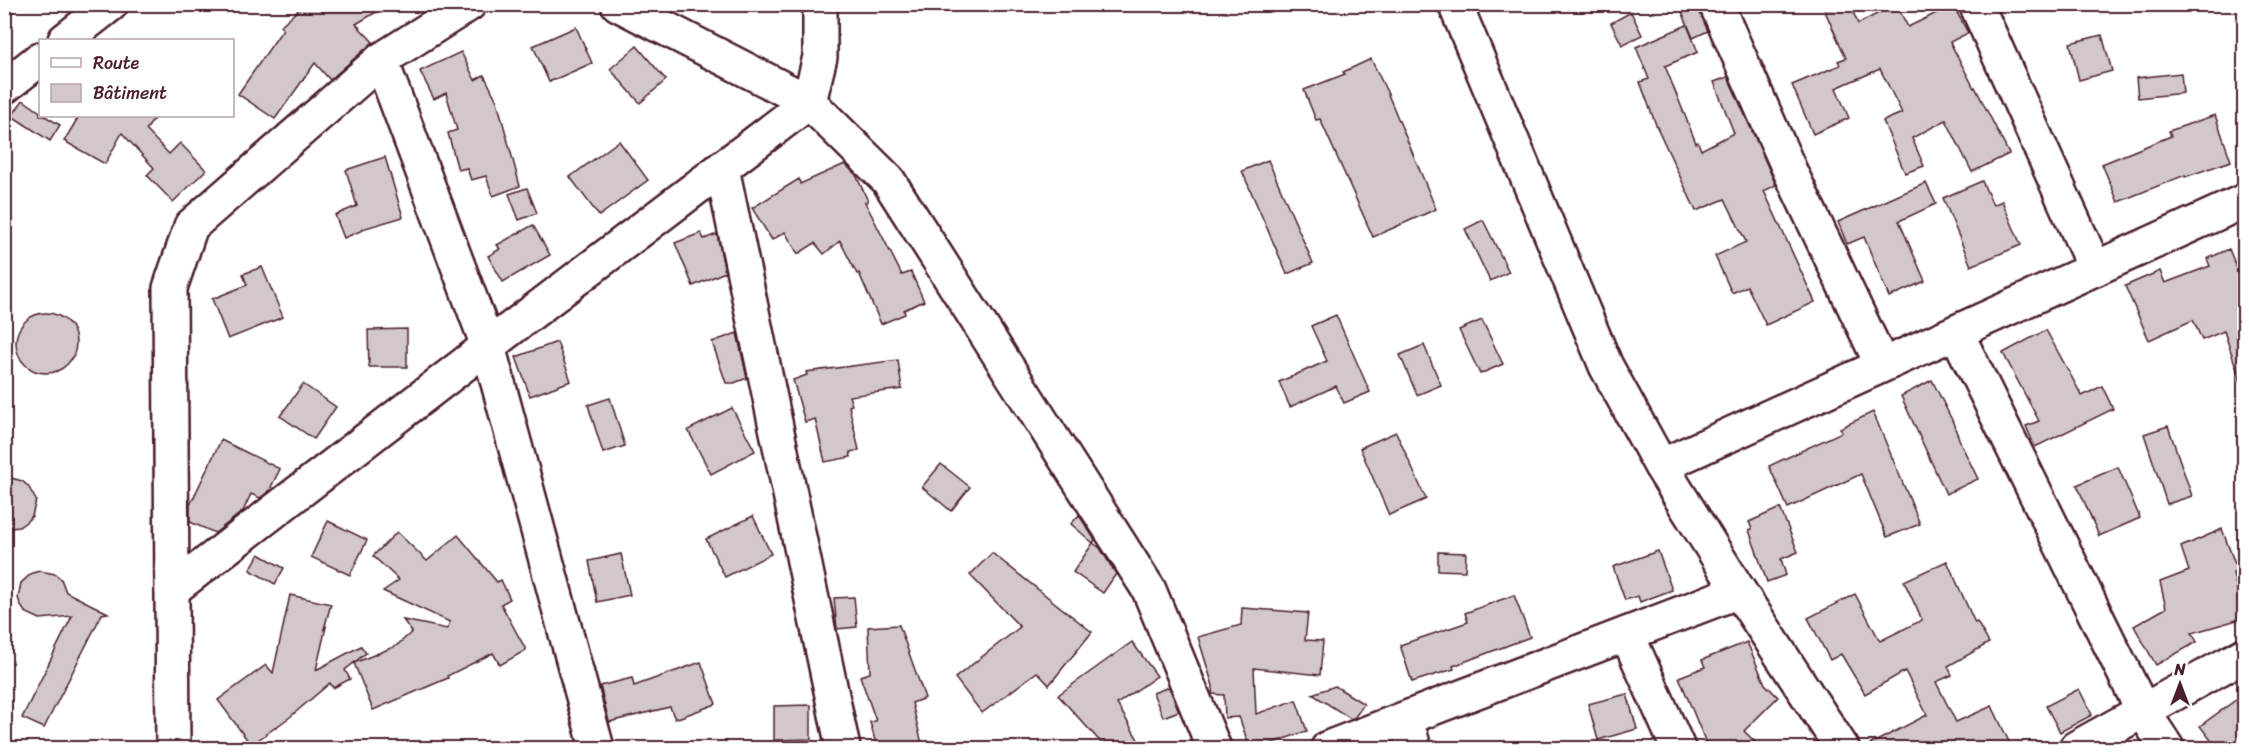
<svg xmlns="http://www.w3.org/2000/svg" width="2249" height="753" font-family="Sriracha,sans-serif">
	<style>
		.building { fill: #d2c7cb; stroke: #4a1f2b; stroke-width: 1.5 }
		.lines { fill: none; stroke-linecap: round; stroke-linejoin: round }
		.minor-casing { stroke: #4a1f2b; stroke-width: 38 }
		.minor { stroke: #fff; stroke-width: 33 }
	</style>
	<rect width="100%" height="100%" fill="#fff"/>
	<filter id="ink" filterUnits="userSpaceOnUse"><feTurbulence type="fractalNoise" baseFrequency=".0167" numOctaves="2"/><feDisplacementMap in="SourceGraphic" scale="12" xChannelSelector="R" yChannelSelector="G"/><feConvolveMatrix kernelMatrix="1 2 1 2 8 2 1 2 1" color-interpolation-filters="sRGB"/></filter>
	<g filter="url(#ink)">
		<!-- building -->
		<g class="building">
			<polygon points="305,4 390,4 356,24 373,42 330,80 315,63 275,119 238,94 283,29 280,26"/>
			<polygon points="1679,4 1698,4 1708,31 1693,38"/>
			<polygon points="1835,4 1850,4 1858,24 1896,4 1908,27 1953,5 1968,33 1950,42 1974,88 1975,87 2009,154 1972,172 1946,120 1912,138 1924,166 1905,173 1883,121 1902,113 1880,69 1836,88 1849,118 1813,134 1792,85 1840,65 1838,61 1846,58 1824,9"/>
			<polygon points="1631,12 1642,35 1622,45 1611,23"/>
			<polygon points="1687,25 1698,52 1665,66 1696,143 1698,142 1701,150 1734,133 1714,82 1728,77 1776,185 1764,191 1815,302 1766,325 1747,286 1732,293 1715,256 1746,242 1725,199 1696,211 1656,125 1640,82 1649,79 1636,47"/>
			<polygon points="576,27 592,63 549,82 533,46"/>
			<polygon points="2102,35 2112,71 2079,80 2070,43"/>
			<polygon points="637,46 666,80 640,103 610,69"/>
			<polygon points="461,52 475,80 484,75 497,101 520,186 493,196 486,176 471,180 467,168 458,170 448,133 457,130 446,93 434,99 420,71"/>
			<polygon points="1371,59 1387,92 1436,209 1373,237 1320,119 1316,120 1304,90 1345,74 1343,72"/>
			<polygon points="2181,73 2183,93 2138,98 2136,78"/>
			<polygon points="23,100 40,112 40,116 45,116 60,125 50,141 12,116"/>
			<polygon points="2215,115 2231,161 2185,177 2185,175 2118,202 2102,164 2171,136 2169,131"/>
			<polygon points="79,116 156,116 146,130 169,154 180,143 206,170 173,202 147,175 154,168 122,133 105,164 64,141"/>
			<polygon points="619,141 648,180 599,216 570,177"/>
			<polygon points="385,157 403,217 362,229 363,230 344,238 335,215 357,206 346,170"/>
			<polygon points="1268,160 1313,263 1287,274 1242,171"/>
			<polygon points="845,164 856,175 868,201 865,202 902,275 911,272 924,301 904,310 905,314 881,324 859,273 857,274 840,241 824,254 815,243 798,254 785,232 772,240 752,208 799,179 800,184"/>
			<polygon points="1982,181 1993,205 2002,201 2021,245 1971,266 1943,198"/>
			<polygon points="1926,183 1936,204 1899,221 1925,281 1889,297 1864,237 1847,244 1838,222"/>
			<polygon points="527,188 537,213 519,220 509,194"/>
			<polygon points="1483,220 1509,272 1490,281 1465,229"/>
			<polygon points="533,225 550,255 503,282 488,256 500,249 497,245"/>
			<polygon points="701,233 704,239 717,234 725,272 693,286 675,243"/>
			<polygon points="2229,249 2244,286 2244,381 2241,382 2224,331 2202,340 2193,320 2149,340 2125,286 2160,271 2165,283 2210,266 2207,259"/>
			<polygon points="262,267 283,317 228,339 212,299 247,285 243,274"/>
			<circle cx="46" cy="343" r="30"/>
			<polygon points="1336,315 1370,392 1344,403 1336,386 1290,407 1279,382 1327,361 1311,326"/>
			<polygon points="1482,320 1503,364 1480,374 1459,330"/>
			<polygon points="407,329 407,367 369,367 368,330"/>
			<polygon points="2046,330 2082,396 2102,386 2113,409 2035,447 2026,426 2039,421 2003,353"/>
			<polygon points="737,333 747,378 734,383 726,383 712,342"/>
			<polygon points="557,342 571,381 530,396 516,357"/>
			<polygon points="1424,345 1441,385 1417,395 1400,355"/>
			<polygon points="898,360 902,389 849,396 852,405 849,406 859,450 850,452 851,457 825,462 815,419 805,422 793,380 807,375 806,372"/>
			<polygon points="1932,380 1952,420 1961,444 1978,479 1946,494 1901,396"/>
			<polygon points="303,384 336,407 314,439 280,416"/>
			<polygon points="610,398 625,446 603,453 588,405"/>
			<polygon points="732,408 755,451 711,474 688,430"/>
			<polygon points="1873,412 1920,524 1887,537 1861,474 1788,508 1769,466 1842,432 1840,428"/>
			<polygon points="2168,426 2192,496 2167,504 2144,434"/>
			<polygon points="1396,432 1426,499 1389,515 1360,448"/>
			<polygon points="221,440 280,469 269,491 260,498 251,494 243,511 215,533 190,522 190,505"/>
			<polygon points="941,464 970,487 951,511 922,487"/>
			<polygon points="2118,467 2140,518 2099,536 2077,485"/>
			<polygon points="4,476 22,481 28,486 36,500 32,516 26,522 19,527 4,529"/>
			<polygon points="1780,508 1798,552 1781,559 1786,575 1767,582 1749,530 1752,529 1749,522"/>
			<polygon points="1079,515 1095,540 1093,543 1071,524"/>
			<polygon points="753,516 771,554 725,577 706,539"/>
			<polygon points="328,521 367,540 350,575 311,557"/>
			<polygon points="2222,529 2238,572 2233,573 2244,618 2192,633 2197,642 2156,665 2134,626 2166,608 2160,582 2189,571 2181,547"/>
			<polygon points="397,532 427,561 458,535 497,582 501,580 510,599 501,604 526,650 500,665 493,653 447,676 448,678 373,710 354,663 396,646 412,632 403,620 447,629 450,622 383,591 399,580 373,556"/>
			<polygon points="1093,543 1100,548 1116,574 1103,593 1073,572"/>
			<polygon points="1658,551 1672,590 1640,602 1638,596 1625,600 1613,567"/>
			<polygon points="1438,552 1466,553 1465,571 1438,570"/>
			<polygon points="992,553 1092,632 1049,685 1037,672 982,713 955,678 1020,627 970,575"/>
			<polygon points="259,554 284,568 275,584 250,570"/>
			<polygon points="621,554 630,595 597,602 589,561"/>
			<polygon points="1947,561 1975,623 1977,622 1989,643 1948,666 1952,675 1936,682 1956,722 1992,706 2012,748 1863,748 1927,715 1905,671 1865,694 1841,654 1830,660 1808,618 1855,594 1880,641 1922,620 1904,581"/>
			<polygon points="40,571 55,574 61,579 66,592 108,613 102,614 44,728 22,718 72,616 40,619 25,612 21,606 18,598 21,583 32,573"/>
			<polygon points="290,595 331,604 324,629 326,627 316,670 361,646 366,653 345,670 350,679 333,688 330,683 290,717 251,745 218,700 266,665 273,673"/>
			<polygon points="1514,595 1530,637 1453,666 1454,669 1412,682 1400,645 1468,622 1465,613"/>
			<polygon points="854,597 857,627 837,629 834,598"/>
			<polygon points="1242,608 1308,613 1305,640 1323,641 1320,675 1254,668 1256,714 1296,700 1307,731 1258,748 1250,748 1239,717 1225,718 1224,695 1212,694 1213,686 1198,637 1241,625"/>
			<polygon points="899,625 925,698 912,703 923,748 877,748 870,722 876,721 860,676 870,673 868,627"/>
			<polygon points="1132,642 1157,676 1117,704 1143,748 1106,748 1058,695"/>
			<polygon points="1747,642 1765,684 1778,697 1744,731 1761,748 1708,748 1679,677 1705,667 1702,660"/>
			<polygon points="701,662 716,704 675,719 670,707 609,722 600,686 632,678 634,686"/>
			<polygon points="1335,686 1364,704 1355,717 1351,719 1312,694"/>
			<polygon points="1169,687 1179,711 1163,717 1153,693"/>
			<polygon points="2079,689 2092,715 2060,732 2046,706"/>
			<polygon points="1627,694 1637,729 1598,740 1588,704"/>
			<polygon points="2237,699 2244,709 2244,748 2217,748 2200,726"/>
			<polygon points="811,705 811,739 774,740 774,706"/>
		</g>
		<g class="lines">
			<defs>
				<g id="minor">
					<polyline points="618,4 809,102 888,180 1149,590 1214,748"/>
					<polyline points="1455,4 1606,366 1661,466 1739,591 1842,748"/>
					<polyline points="1716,4 1790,171 1882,365"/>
					<polyline points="1976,4 2095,269"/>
					<polyline points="65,40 111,4"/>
					<polyline points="381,60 488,346 597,748"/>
					<polyline points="4,87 40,59"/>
					<polyline points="722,168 843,748"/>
					<polyline points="1956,332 2143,711 2167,748"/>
					<polyline points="1661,466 2244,201"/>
					<polyline points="172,590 488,346 809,102 820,57 820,4"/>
					<polyline points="1627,634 1678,748"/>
					<polyline points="1406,719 1414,748"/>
					<polyline points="173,748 170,288 191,226 381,60 469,4"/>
					<polyline points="1328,748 1739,591"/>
					<polyline points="2076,748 2244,655"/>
				</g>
			</defs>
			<!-- minor casing -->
			<use href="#minor" class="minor-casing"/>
			<!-- minor -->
			<use href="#minor" class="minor"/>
		</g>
	</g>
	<!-- margin -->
	<rect width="2249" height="753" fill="none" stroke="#fff" stroke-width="24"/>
	<rect x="12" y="12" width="2225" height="729" fill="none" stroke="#4a1f2b" stroke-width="2" filter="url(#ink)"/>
	<!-- legend -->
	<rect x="39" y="39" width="195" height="78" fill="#ffffff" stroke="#b7a5aa" stroke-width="1.5"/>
	<rect x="51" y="58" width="30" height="9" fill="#ffffff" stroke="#b7a5aa" stroke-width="1.5"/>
	<text x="93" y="69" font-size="18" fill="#4a1f2b">Route</text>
	<rect x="51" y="84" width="30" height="18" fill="#d2c7cb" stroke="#b7a5aa" stroke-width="1.5"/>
	<text x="93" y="99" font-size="18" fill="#4a1f2b">Bâtiment</text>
	<!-- north arrow -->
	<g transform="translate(2180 684)" stroke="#ffffff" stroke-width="4.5" paint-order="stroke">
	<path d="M0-4.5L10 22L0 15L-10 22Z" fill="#4a1f2b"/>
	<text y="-9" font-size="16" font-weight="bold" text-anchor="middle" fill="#4a1f2b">N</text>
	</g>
</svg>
